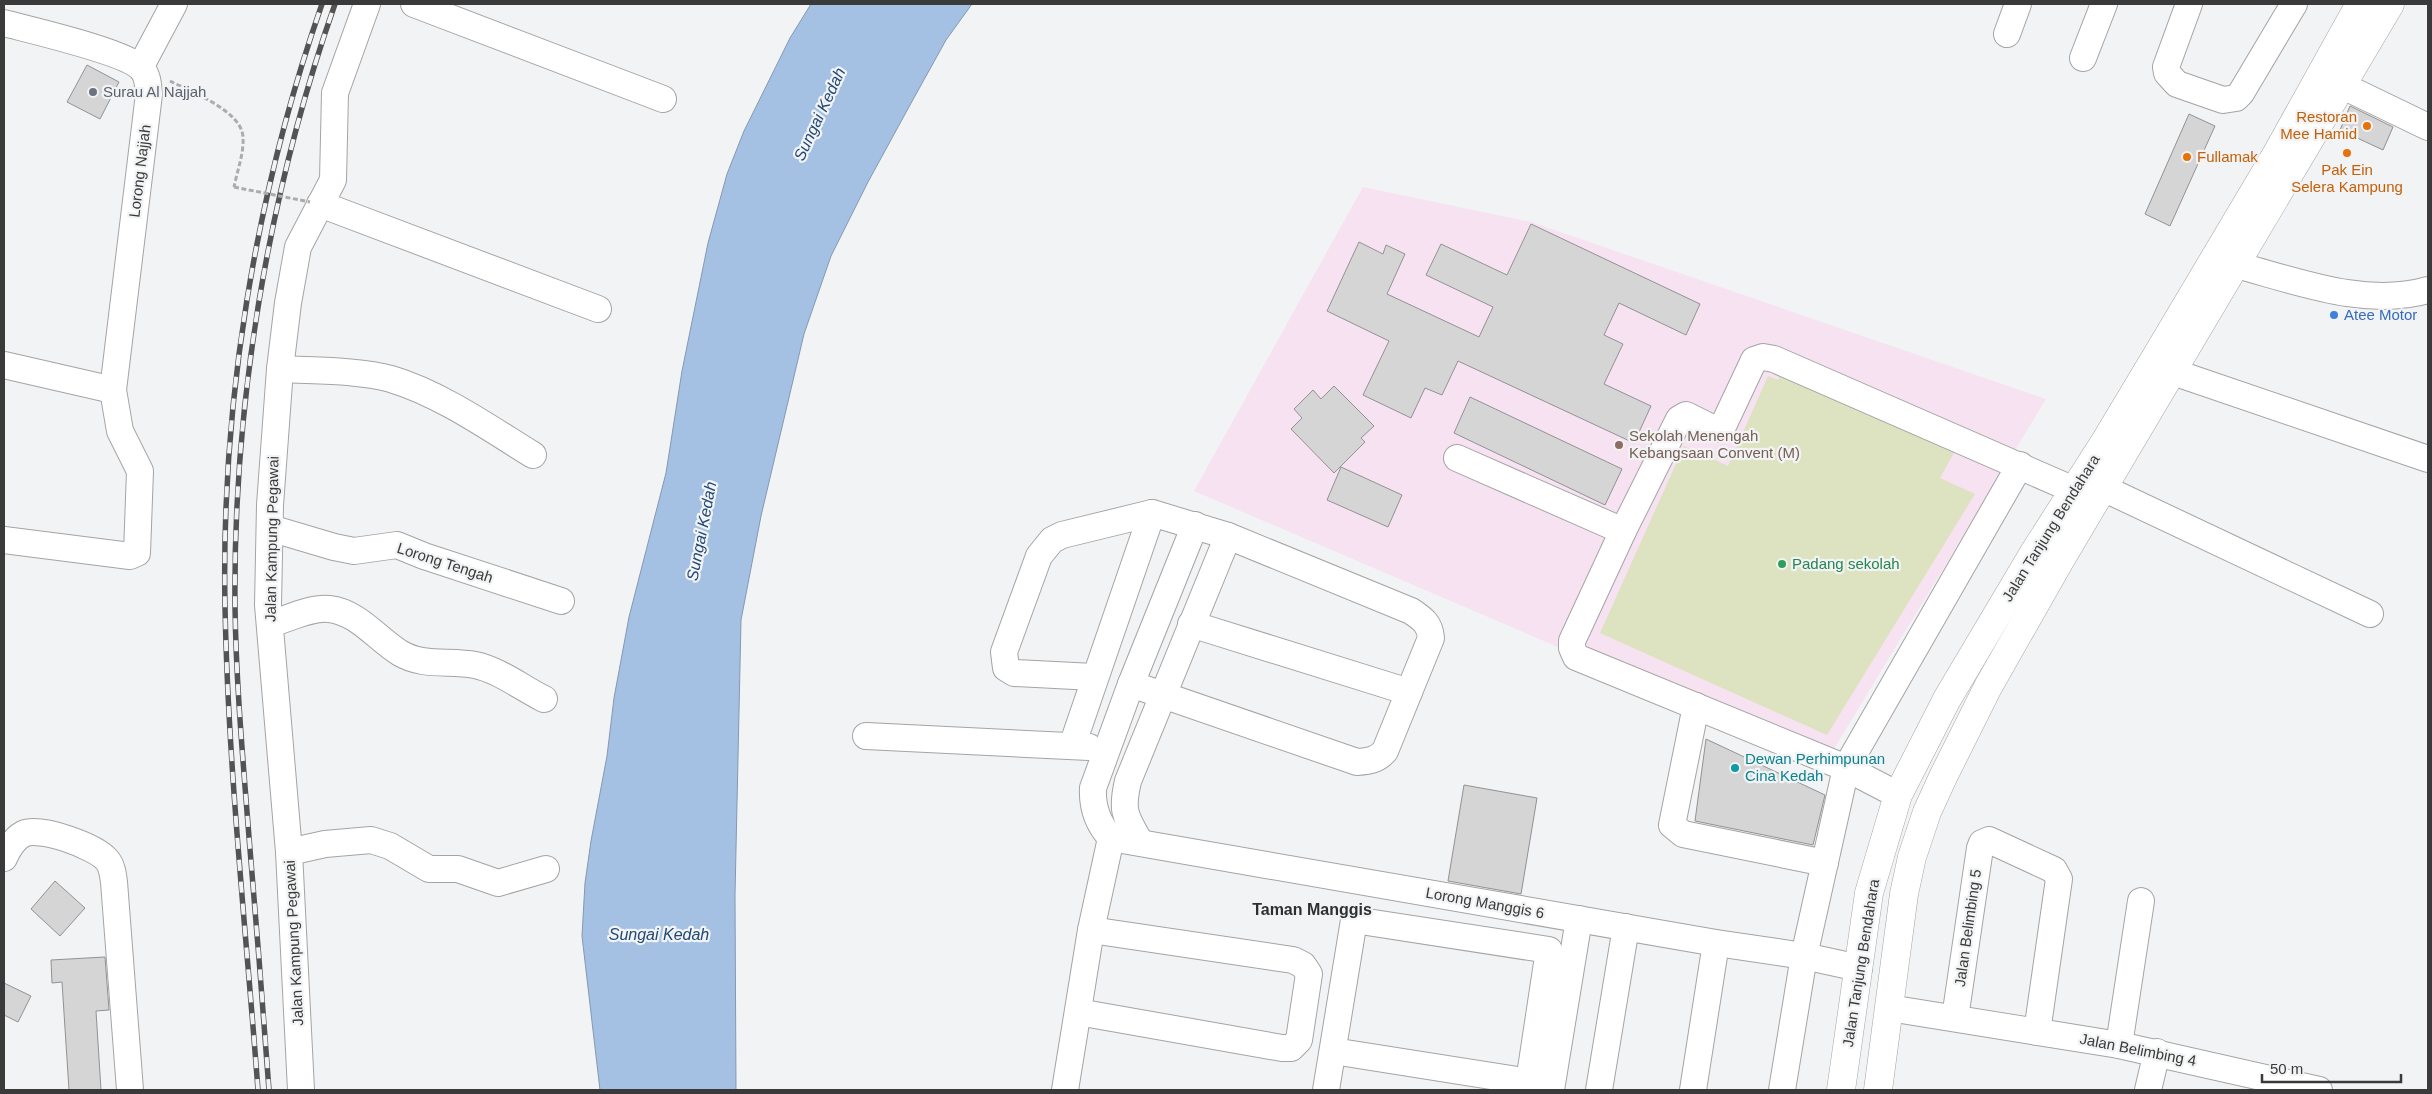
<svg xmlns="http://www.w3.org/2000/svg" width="2432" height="1094" font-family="Arial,sans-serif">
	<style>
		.education { fill: #f7e2f1 }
		.green { fill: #dde2c0 }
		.water { fill: #a4c1e4; stroke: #8498b1 }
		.building { fill: #d5d5d6; stroke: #929193 }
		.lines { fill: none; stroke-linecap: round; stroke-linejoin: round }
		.minor-casing { stroke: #a4a4a5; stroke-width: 28 }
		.major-casing { stroke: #a4a4a5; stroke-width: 29 }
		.path { stroke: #abacac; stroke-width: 3; stroke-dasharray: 5 2.5; stroke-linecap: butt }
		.minor { stroke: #fff; stroke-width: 26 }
		.major { stroke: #fff; stroke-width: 28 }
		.rail-casing { stroke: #535353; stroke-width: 5.5 }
		.rail { stroke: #f2f3f4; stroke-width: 4; stroke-dasharray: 11; stroke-linecap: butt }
		.path-bridge { stroke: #abacac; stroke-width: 3; stroke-dasharray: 5 2.5; stroke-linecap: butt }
		.worship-dot { fill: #6b7280; stroke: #f2f3f4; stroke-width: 2 }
		.food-dot { fill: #e8710a; stroke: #f2f3f4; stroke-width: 2 }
		.shop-dot { fill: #3f7fe0; stroke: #f2f3f4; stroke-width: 2 }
		.education-dot { fill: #8d6e63; stroke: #f2f3f4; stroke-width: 2 }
		.leisure-dot { fill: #2e9e5b; stroke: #f2f3f4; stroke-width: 2 }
		.culture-dot { fill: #0f9aa8; stroke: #f2f3f4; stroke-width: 2 }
		.labels { text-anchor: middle; stroke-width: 4.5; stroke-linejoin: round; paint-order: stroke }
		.worship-label { font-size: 15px; fill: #5b616d; stroke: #f2f3f4; text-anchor: start }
		.food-label { font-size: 15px; fill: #c56008; stroke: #f2f3f4; text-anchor: end }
		.street-label { font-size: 15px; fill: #3a3a3a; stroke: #f2f3f4 }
		.shop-label { font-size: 15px; fill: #366cbe; stroke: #f2f3f4; text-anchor: start }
		.education-label { font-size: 15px; fill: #785e54; stroke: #f2f3f4; text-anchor: start }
		.leisure-label { font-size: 15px; fill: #27864d; stroke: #f2f3f4; text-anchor: start }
		.culture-label { font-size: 15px; fill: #0d838f; stroke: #f2f3f4; text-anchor: start }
		.water-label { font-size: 16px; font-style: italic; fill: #214876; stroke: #f2f3f4 }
		.neighbourhood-label { font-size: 16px; font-weight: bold; fill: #2e2f30; stroke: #f2f3f4 }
	</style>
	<rect width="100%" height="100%" fill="#f2f3f4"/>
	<!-- education -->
	<polygon class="education" points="1363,187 1531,222 2046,399 1826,762 1194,491"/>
	<!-- green -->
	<polygon class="green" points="1782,370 1956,449 1940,478 1975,494 1827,735 1600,633 1684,446 1728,466 1768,376 1778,380"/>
	<!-- water -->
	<polygon class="water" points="811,4 972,4 946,40 910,105 868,182 831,256 804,334 761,516 741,620 735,895 736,1090 600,1090 582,936 585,883 591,841 607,756 614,698 629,617 666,473 682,371 708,243 727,174 744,131 790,38"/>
	<!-- building -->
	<g class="building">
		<polygon points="87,65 119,82 100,119 67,102"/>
		<polygon points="2350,106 2393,127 2383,150 2340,130"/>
		<polygon points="2189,114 2215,126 2170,226 2145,214"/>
		<polygon points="1531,224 1700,304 1686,335 1619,303 1604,335 1623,344 1604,384 1651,406 1634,443 1458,361 1442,395 1425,388 1411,418 1363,395 1389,341 1327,311 1359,242 1383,254 1386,245 1405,254 1387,294 1479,337 1493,307 1426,275 1441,244 1507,275"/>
		<polygon points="1334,386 1374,426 1361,438 1365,442 1334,473 1291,429 1302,418 1294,409 1313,390 1321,399"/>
		<polygon points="1470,397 1622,469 1605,505 1454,433"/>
		<polygon points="1341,467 1402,495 1388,527 1327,500"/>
		<polygon points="1706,739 1825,795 1813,845 1695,821"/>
		<polygon points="1464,785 1537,798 1521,894 1448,881"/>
		<polygon points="55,881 85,908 60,936 31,909"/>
		<polygon points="105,957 109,1010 96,1011 101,1090 69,1090 62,982 52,983 51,960"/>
		<polygon points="4,983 31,996 18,1022 4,1015"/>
	</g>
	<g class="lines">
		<defs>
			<g id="minor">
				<polyline points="414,4 663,99"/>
				<polyline points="2189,4 2166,67 2167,73 2177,84 2223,100 2236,98 2241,93 2294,4"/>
				<path d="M4 23C30 30 127 52 142 69 148 76 148 85 149 94L113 390 120 431 140 471 137 553 130 556 4 540"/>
				<polyline points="2007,34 2018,4"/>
				<polyline points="2083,58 2104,4"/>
				<polyline points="142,69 141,66 174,4"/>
				<polyline points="2343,86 2428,127"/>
				<polyline points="320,204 598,309"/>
				<path d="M2236 265C2297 281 2365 308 2428 290"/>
				<polyline points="4,365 113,390"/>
				<path d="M280 369C315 371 358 370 391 379 441 394 489 428 533 455"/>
				<polyline points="2173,372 2428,459"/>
				<polyline points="1457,458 1623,531"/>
				<polyline points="2103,488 2370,614"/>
				<polyline points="270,528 334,547 354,551 397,545 424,556 561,601"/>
				<path d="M270 624C288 619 311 607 329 609 358 612 377 639 400 653 423 667 450 660 475 665 499 670 522 688 544 699"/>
				<polyline points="1191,624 1409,692"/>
				<path d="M1094 677 1014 673 1006 668 1004 652 1039 556 1052 540 1062 535 1152 513 1228 536 1411 611C1423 619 1430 624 1431 638L1385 751C1377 760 1370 761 1357 762L1131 684"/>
				<polyline points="1696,706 1672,825 1683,834 1825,863"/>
				<polyline points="866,736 1089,747"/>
				<polyline points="1072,746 1152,513"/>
				<polyline points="1898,795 1846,768 1576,657 1572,648 1572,641 1623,531 1679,419 1686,415 1714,429 1718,429 1723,426 1754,360 1763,357 1774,359 2074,490"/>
				<polyline points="1111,838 1716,943 1804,956 1859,968"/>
				<path d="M1111 838C1098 824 1092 807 1093 788L1131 684 1195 525"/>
				<path d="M1140 842C1125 816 1121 811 1128 781L1228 536"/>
				<polyline points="289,852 325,844 371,840 390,846 429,869 458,869 498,883 546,869"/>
				<path d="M4 858C8 849 14 839 23 834 40 826 95 846 107 860 112 866 113 874 114 882L130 1090"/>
				<polyline points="1889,1008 2119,1045 2319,1090"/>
				<polyline points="1078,1012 1282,1048 1291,1048 1299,1040 1309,974 1303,965 1293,960 1091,930"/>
				<polyline points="1955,1018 1980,848 1982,843 1989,840 2054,870 2059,879 2037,1032"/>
				<polyline points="2119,1045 2141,901"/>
				<polyline points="1333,1051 1529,1082 1527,1090"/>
				<polyline points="301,1090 289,852 268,605 270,505 280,369 288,303 298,247 333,180 335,93 367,4"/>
				<polyline points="1065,1090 1091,930 1111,838"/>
				<polyline points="1326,1090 1354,920 1549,950 1529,1082"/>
				<polyline points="1551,1090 1579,919"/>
				<polyline points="1599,1090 1626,927"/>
				<polyline points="1693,1090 1716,943"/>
				<polyline points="1782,1090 1804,956 1846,768 2020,465"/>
				<polyline points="2148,1090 2157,1052"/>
			</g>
			<g id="major">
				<polyline points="1841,1090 1869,893 1898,795 1947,699 2035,551 2106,440 2160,350 2276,155 2360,4"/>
				<polyline points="1878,1090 1904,894 1912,857 1927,812 1943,777 1988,687 2059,562 2390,4"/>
			</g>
		</defs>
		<!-- minor casing -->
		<use href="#minor" class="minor-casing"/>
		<!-- major casing -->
		<use href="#major" class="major-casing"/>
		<!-- path -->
		<path class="path" d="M170 81C191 92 243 111 243 138 244 153 237 172 234 187"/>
		<!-- minor -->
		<use href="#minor" class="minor"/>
		<!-- major -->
		<use href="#major" class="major"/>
		<defs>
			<g id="rail">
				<path d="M258 1090C246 929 228 767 225 606 221 402 255 196 322 4"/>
				<path d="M269 1090C263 1006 256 921 249 837 243 760 236 683 235 606 233 404 268 194 335 4"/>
			</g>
		</defs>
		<!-- rail casing -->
		<use href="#rail" class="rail-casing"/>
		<!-- rail -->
		<use href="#rail" class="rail"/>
		<!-- path-bridge -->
		<polyline class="path-bridge" points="234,187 310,202"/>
	</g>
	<!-- markers -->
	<circle class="worship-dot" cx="93" cy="92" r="5"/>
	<g class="food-dot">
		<circle cx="2367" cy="126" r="5"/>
		<circle cx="2347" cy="153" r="5"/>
		<circle cx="2187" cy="157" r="5"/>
	</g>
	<circle class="shop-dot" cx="2334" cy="315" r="5"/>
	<circle class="education-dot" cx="1619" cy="445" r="5"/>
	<circle class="leisure-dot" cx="1782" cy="564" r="5"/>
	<circle class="culture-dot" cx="1735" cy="768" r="5"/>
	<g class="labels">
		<!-- worship labels -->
		<g class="worship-label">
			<text x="103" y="97">Surau Al Najjah</text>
		</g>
		<!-- food labels -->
		<g class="food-label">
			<text x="2357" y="122">Restoran<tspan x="2357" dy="17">Mee Hamid</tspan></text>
			<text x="2197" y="162" text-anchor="start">Fullamak</text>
			<text x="2347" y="175" text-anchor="middle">Pak Ein<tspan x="2347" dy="17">Selera Kampung</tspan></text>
		</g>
		<!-- street labels -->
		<g class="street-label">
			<text transform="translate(140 171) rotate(-83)" y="5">Lorong Najjah</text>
			<text transform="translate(2051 528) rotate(-58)" y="5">Jalan Tanjung Bendahara</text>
			<text transform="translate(272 539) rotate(-89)" y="5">Jalan Kampung Pegawai</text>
			<text transform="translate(445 563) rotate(18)" y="5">Lorong Tengah</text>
			<text transform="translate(1485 903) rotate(10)" y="5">Lorong Manggis 6</text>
			<text transform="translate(1968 928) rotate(-82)" y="5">Jalan Belimbing 5</text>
			<text transform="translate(294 943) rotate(-93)" y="5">Jalan Kampung Pegawai</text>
			<text transform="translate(1861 963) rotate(-81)" y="5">Jalan Tanjung Bendahara</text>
			<text transform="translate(2138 1050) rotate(11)" y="5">Jalan Belimbing 4</text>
		</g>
		<!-- shop labels -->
		<g class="shop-label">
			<text x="2344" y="320">Atee Motor</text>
		</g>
		<!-- education labels -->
		<g class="education-label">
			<text x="1629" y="441">Sekolah Menengah<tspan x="1629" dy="17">Kebangsaan Convent (M)</tspan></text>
		</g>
		<!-- leisure labels -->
		<g class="leisure-label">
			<text x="1792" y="569">Padang sekolah</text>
		</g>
		<!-- culture labels -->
		<g class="culture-label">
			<text x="1745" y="764">Dewan Perhimpunan<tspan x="1745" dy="17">Cina Kedah</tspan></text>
		</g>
		<!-- water labels -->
		<g class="water-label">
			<text transform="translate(819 114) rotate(-65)" y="6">Sungai Kedah</text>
			<text transform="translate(701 531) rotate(-79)" y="6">Sungai Kedah</text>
			<text x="659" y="940">Sungai Kedah</text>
		</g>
		<!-- neighbourhood labels -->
		<g class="neighbourhood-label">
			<text x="1312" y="915">Taman Manggis</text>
		</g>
	</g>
	<!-- border -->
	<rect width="2432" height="1094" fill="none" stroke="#3a3a3a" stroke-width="10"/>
	<!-- scale -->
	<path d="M2262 1074v8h139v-8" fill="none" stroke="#3a3a3a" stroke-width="2.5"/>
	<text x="2270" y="1074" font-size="15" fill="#3a3a3a" stroke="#f2f3f4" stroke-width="4" paint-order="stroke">50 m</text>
</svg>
